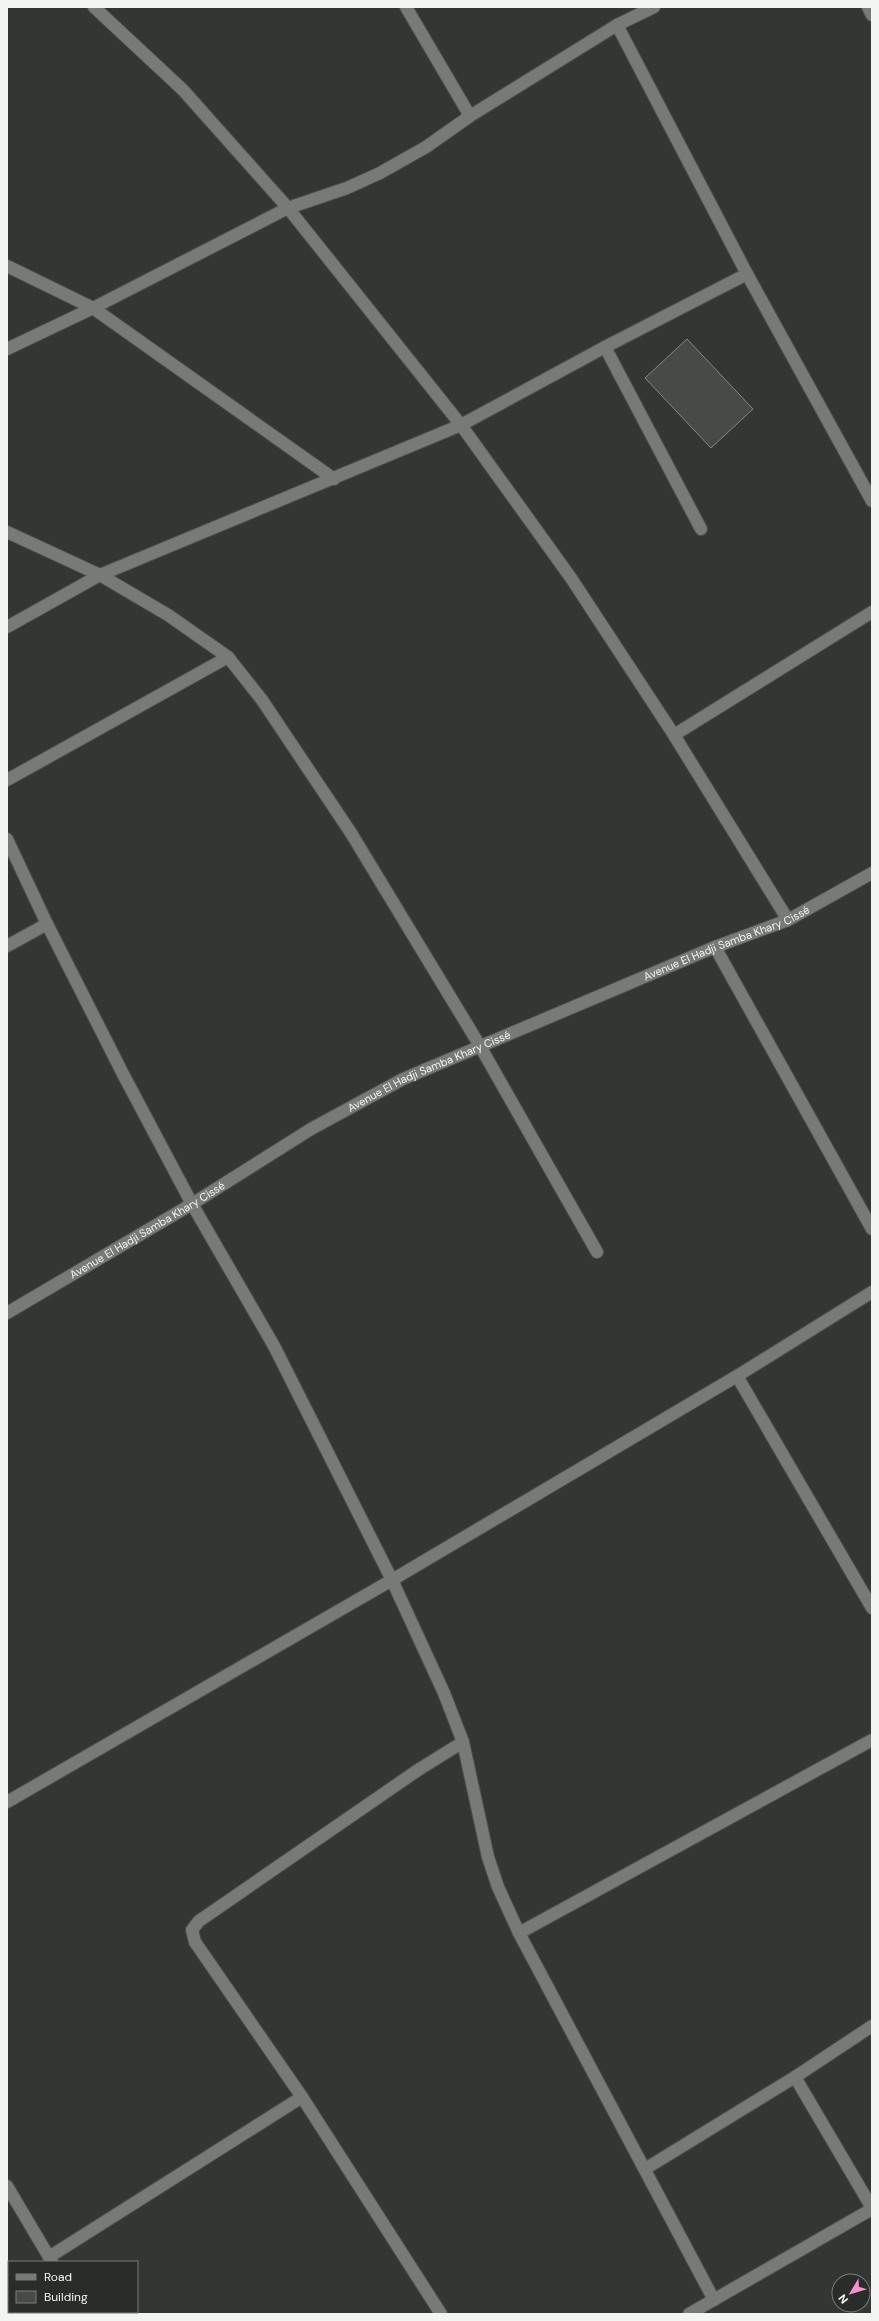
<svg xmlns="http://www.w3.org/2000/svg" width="879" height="2321" font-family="'DM Sans',sans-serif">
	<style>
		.building { fill: #474b47; stroke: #838683 }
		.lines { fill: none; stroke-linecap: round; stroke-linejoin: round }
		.street-casing { stroke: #4f514f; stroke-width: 14 }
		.secondary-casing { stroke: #4f514f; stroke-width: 14 }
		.street { stroke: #777a77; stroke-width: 12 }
		.secondary { stroke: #777a77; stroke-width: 12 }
		.labels { text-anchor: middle; stroke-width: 3; stroke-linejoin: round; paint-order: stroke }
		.street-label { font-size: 11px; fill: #f3f5f3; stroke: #292c29 }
	</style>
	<rect width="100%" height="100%" fill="#333633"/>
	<!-- building -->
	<polygon class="building" points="687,339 753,409 711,448 645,378"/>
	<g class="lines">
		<defs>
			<g id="street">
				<polyline points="94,7 183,90 288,208 461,425 571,578 674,735 788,920"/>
				<polyline points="406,7 470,116"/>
				<polyline points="868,7 872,15"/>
				<polyline points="617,25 747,274 872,501"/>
				<polyline points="7,266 93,308 334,479"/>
				<polyline points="605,347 701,529"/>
				<polyline points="7,349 93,308 288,208 347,188 380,173 426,147 470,116 617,25 654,7"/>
				<polyline points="7,532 100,575 168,615 228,657 262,700 351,833 480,1046 597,1252"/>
				<polyline points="7,627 100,575 461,425 605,347 747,274"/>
				<polyline points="674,735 872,612"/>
				<polyline points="7,780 228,657"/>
				<polyline points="7,839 47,924 123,1074 192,1204 274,1346 392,1580 444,1693 463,1742 488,1857 498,1887 519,1933 714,2300"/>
				<polyline points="7,946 47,924"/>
				<polyline points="715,947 872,1229"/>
				<polyline points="737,1376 872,1608"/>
				<polyline points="7,1802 392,1580 737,1376 872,1292"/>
				<polyline points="519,1933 872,1740"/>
				<polyline points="795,2077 872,2208"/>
				<polyline points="645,2169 795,2077 872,2026"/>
				<polyline points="7,2186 52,2262"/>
				<polyline points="49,2257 302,2097"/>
				<polyline points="81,2312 82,2314"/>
				<polyline points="441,2314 302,2097 195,1942 192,1930 199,1921 418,1770 463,1742"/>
				<polyline points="689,2314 872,2209"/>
			</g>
			<g id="secondary">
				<path id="s1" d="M7 1313 192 1204 311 1129 403 1079 715 947 788 920 872 873"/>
			</g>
		</defs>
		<!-- street casing -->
		<use href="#street" class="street-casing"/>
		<!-- secondary casing -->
		<use href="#secondary" class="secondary-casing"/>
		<!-- street -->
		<use href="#street" class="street"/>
		<!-- secondary -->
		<use href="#secondary" class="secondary"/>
	</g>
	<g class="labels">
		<!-- street labels -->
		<g class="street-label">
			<text dy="4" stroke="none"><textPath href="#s1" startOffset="811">Avenue El Hadji Samba Khary Cissé</textPath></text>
			<text dy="4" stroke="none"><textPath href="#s1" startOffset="487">Avenue El Hadji Samba Khary Cissé</textPath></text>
			<text dy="4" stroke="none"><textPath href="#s1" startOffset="163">Avenue El Hadji Samba Khary Cissé</textPath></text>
		</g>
	</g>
	<!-- border -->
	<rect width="879" height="2321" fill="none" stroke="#f3f5f3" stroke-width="16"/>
	<!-- legend -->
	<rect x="8" y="2261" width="130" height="52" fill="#292c29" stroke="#7a7c7a"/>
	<rect x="16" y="2274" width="20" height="6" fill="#777a77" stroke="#7a7c7a"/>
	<text x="44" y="2281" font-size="12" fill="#f3f5f3">Road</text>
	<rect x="16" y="2291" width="20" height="12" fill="#474b47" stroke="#7a7c7a"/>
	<text x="44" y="2301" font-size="12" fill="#f3f5f3">Building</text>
	<!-- north arrow -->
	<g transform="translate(851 2293) rotate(232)"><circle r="19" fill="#292c29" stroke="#7a7c7a"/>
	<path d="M0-3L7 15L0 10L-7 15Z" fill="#f690d0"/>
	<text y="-6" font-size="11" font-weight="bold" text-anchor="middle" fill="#f3f5f3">N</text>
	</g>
</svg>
